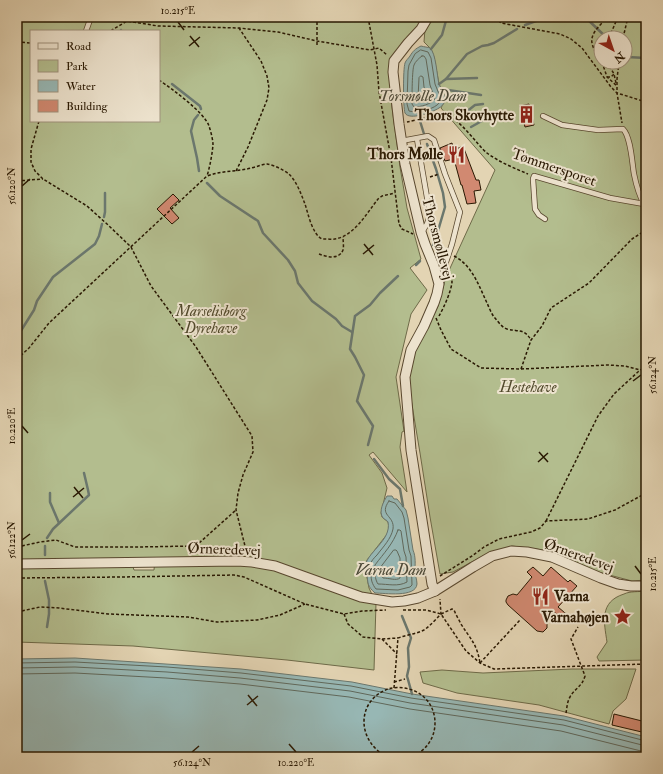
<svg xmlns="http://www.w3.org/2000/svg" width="663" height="774" font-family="'IM FELL Double Pica',serif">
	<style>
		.green { fill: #b3bd8e; stroke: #6e6a48; fill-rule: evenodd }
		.water { fill: #97b7b4; stroke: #6b776d }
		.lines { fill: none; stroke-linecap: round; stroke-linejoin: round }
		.shore { stroke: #60685b; stroke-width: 1 }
		.stream { stroke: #6b776d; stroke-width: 2.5 }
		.building { fill: #d18971; stroke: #291802 }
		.service-casing { stroke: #58472e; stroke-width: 6 }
		.minor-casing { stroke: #58472e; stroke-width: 11 }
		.path { stroke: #291802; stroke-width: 1.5; stroke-dasharray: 3 2; stroke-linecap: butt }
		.service { stroke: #ede3ce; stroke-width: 4.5 }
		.minor { stroke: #ede3ce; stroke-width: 9 }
		.ticks { fill: none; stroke: #291802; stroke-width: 1.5 }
		.labels { text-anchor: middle; stroke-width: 4; stroke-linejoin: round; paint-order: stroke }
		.poi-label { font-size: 15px; font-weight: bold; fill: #291802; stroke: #ede3ce; text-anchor: end }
		.street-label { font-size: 15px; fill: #291802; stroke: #ede3ce }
		.park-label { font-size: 15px; font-style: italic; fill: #524a2c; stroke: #ede3ce }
		.water-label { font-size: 16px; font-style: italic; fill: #4a4837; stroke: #ede3ce }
		.neatline { fill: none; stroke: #291802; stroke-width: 1.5 }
		.ticks-label { font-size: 10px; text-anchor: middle; fill: #291802 }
	</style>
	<rect width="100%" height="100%" fill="#e3d4b3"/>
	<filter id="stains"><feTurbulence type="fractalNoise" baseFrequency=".005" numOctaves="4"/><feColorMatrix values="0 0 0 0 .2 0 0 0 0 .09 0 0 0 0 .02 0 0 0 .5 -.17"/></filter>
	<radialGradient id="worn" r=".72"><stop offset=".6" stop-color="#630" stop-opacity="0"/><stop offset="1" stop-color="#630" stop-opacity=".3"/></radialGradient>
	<!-- green -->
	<g class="green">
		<path d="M17 17H424L421 24 397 52 390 78 392 107 400 167 407 208 421 259 410 268 427 290 411 314 396 377 404 431 402 432 400 447 407 492 373 452 369 455 382 473 387 488 381 513 382 517 388 522 389 526 388 533 367 560 365 567 369 588 376 603 374 670 287 660 133 646 17 642ZM31 31H159V121H31ZM130 558H155L154 570H134Z"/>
		<path d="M434 17H646V580L632 581 598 572 551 551 512 546 483 556 453 572 440 574 430 517 420 453 410 393 409 369 416 348 438 306 446 277 495 170 441 108 445 100V97L439 84 434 57 431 49 424 42 425 29ZM601 38H625V62H601Z"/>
		<path d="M646 591V660L599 661 597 657 607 642C604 622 599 602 624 594 630 591 639 592 646 591Z"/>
		<polygon points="572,669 636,669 626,699 613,711 609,724 539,705 457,693 423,683 420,672 442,670 483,673"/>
	</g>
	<!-- water -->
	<g class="water">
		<path d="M421 46C424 47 428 47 430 48 436 53 437 76 439 84 441 89 446 96 445 101 444 104 441 107 439 108 433 112 409 121 405 113 403 107 403 69 405 63 406 60 408 59 410 56 413 51 415 49 421 46Z"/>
		<path d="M387 496H392L394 499H397L406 510 408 518 413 550C416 557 415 564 415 571 415 575 417 580 417 584 416 598 384 593 375 593 367 586 368 583 367 574 366 572 365 570 365 568 365 553 392 541 388 522 387 520 384 519 383 518 378 511 384 501 387 496Z"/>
		<polygon points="75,658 241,669 352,682 412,694 564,716 646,737 646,757 17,757 17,659"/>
	</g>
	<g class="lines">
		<!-- shore -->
		<g class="shore">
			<path d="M421 50 428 52 431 58 435 84 441 99C440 101 439 104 437 105 431 110 416 113 409 111L407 104 408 71 409 65 415 54Z"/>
			<path d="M422 56H424L426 59 430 85 435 99C431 104 421 107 414 107L412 104C412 97 412 70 414 65 415 62 419 58 422 56Z"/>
			<polygon points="421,76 423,77 424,87 428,96 427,97 420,100 418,98 419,78"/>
			<path d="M389 501 395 503 402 512 404 518 409 550 411 556 412 585 410 587 398 590 376 589C372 584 371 580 371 574 371 571 369 568 370 565 371 561 374 558 377 555 383 547 391 539 393 529 395 515 378 516 389 501Z"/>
			<path d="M398 530H400L401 531 404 551 406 557 407 582C398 587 388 584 378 584 375 580 374 570 375 565 384 553 393 544 398 530Z"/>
			<path d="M394 550H396L397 551 400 558V578C396 581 389 578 383 578L382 576 381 567Z"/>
			<polyline points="17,663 75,662 167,667 241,673 351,686 411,698 564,720 646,741"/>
			<polyline points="17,668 75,667 167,672 240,678 350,691 410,703 563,725 646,746"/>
			<polyline points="17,674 75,673 166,678 240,684 349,697 410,709 561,731 641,751 646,752"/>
		</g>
		<!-- stream -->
		<g class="stream">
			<polyline points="585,17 607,38"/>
			<polyline points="525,25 547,17"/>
			<polyline points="121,31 121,30"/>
			<polyline points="431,49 442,35 447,17"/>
			<polyline points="625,56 627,57 646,58"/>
			<polyline points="446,79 477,78"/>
			<polyline points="172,84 200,106 201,109"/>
			<polyline points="439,84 446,79 467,54 482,46 488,45 494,43 517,29"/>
			<polyline points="448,90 481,95"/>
			<polyline points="198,115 194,120 191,131 197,158 199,171"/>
			<polyline points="461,116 475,105 483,104"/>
			<polyline points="420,121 424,134"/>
			<polyline points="471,127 489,117"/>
			<polyline points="427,144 436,169 443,193 445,207 435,241 433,245"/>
			<polyline points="207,183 220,196 258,221 263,233 288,260 295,271 298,283 312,301 336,319 342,326 352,332"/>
			<polyline points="104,217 105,212 105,193"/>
			<polyline points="416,265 420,261"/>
			<polyline points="17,337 34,310 37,301 53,277 95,244 99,236 102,224"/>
			<polyline points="368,445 373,426 357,401 364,375 355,357 350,349 355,316 370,305 380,293 398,276"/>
			<polyline points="374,459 389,479 400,489 403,506"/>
			<polyline points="50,493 50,502 59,523"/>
			<polyline points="47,538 53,529 89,495 88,490 84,473"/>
			<polyline points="45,555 45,546"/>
			<polyline points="45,581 49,600 49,614 47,627"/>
			<polyline points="402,616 411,638 408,648 409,667 407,676 412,694"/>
		</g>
	</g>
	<!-- building -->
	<g class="building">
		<polygon points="529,104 534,125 525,127 520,106"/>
		<polygon points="452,143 454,150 463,146 476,180 479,180 481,190 474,191 476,203 467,204 462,185 461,185 454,159 445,161 440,148"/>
		<polygon points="173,194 179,200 170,208 179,218 172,224 157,209"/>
		<polygon points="533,567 543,576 551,567 568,582 570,580 577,586 558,607 571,618 567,622 554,612 547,620 547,628 543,632 537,631 508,605 506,602 506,600 508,596 513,594 517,595 532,577 527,572"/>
		<polygon points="614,714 646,722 646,733 612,725"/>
	</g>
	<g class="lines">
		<defs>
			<g id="service">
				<polyline points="86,31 91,17"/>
				<path d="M543 116 562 125 598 130 623 129C631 137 632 163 634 174 636 184 639 195 644 204"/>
				<polyline points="417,139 430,215 427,224 422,232"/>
				<polyline points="401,141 428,136 434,140 445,174 460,212 452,244 440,280"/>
				<polyline points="545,219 539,215 535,209 533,179 534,176 610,198 644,204 646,206"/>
			</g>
			<g id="minor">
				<polyline points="428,17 421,29 408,43 394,61 393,72 399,124 405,164 421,232 425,244 434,266 439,284 437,294 434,303 424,326 411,350 405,377 411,450 432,584 435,591"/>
				<polyline points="17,564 237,561 252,562 275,566 361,597 392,602 404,601 418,598 435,591 473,567 492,556 511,551 527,552 552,557 601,578 618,584 631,586 646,586"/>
			</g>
		</defs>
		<!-- service casing -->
		<use href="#service" class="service-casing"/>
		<!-- minor casing -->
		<use href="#minor" class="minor-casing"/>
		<!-- path -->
		<g class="path">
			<polyline points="317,17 317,46"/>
			<polyline points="368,17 377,65 379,92 391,158 399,224 402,229 413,234"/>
			<polyline points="495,17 501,23 560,34 571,39 582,48 611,87 617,93 646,102"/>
			<polyline points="111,31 112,30 127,21 158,26 239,28 278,32 317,41 370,50 379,48 387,55"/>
			<polyline points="609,38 617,19 617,17"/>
			<polyline points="623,38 628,17"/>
			<polyline points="17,42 31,43"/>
			<path d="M601 61C598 56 593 49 592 43 590 34 600 25 606 19V17"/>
			<polyline points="602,62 607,77 617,86"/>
			<polyline points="607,62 614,74 616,83"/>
			<polyline points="619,62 617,79 617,93 622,123"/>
			<polyline points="607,77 611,77 614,74"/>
			<path d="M159 80C172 89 204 112 209 126 211 132 213 140 213 145 212 155 210 166 207 176"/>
			<polyline points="39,121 31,149 31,162 35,171 43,179 87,206 107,224 131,247 151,286 196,347 252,436 253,452 243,475 238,493 236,510 245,546 242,552"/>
			<path d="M407 122C417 120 436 114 446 116 460 118 476 144 487 153 499 162 514 168 528 174"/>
			<polyline points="236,171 248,147 267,100 269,88 267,76 261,61 239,28"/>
			<polyline points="430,177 439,174"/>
			<polyline points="17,181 43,179"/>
			<path d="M319 254C327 257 339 260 343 250 344 246 343 241 343 237"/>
			<path d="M454 256C472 265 479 286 487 303 489 307 491 313 494 317 498 321 501 327 507 329 518 332 524 328 531 340"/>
			<path d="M439 316C444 307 451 292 452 282 452 279 450 276 449 273"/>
			<polyline points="436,318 441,330 451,349 481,368 521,369 608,365 625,366 640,370 646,367"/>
			<path d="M17 359 29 348 49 323 207 176C223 170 239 172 255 167 259 166 263 164 267 164 274 165 284 170 289 174 297 182 301 194 305 204 308 213 312 234 322 239 324 239 326 239 328 239 351 242 366 214 378 199L382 196 395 193"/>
			<polyline points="521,369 531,340 542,326 551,308 589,283 632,239 646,230"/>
			<polyline points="546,521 598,416 614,394 640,370"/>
			<polyline points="17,547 40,542 56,540 75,547 137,547 194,546 198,544 236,510"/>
			<polyline points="440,576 472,556 484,547 499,539 531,532 540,528 546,521 588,519 615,510 646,493"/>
			<polyline points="17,578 123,577 234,575 244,577 305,604 344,614 362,611 386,610"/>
			<polyline points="403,610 426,610 441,614 466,651 480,663 494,669 646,664"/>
			<polyline points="17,612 40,607 59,608 108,614 188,617 217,622 257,620 280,615 305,604"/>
			<polyline points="344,614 348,624 363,637 382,639 398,638"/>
			<path d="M441 614 452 609 454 610C456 615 459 620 461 624 471 640 477 644 480 663"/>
			<polyline points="382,639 397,654"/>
			<polyline points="480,663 520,620"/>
			<polyline points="394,682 405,679"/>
			<path d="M394 688 398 638C406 635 416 634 424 630 430 626 436 619 441 614L440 600V599"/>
			<path d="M566 713C567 708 567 702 570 697 574 689 582 687 585 676L571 639 578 627"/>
			<path d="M388 757C357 743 355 701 388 689 394 687 402 687 409 689 443 698 444 746 410 757"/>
		</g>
		<!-- service -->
		<use href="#service" class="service"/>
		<!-- minor -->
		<use href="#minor" class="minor"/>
	</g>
	<!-- ticks -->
	<path class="ticks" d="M178 22 184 30M190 36 199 47M189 46 200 37M22 186 30 179M364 244 373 255M363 254 374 245M633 381 641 375M22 426 28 433M539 452 548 462M538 462 548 453M74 487 83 498M73 497 84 488M22 540 30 534M635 566 641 574M248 695 257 706M247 705 258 696M289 744 296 752M192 752 199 746"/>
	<!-- icons -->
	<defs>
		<symbol id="building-bare" viewBox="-9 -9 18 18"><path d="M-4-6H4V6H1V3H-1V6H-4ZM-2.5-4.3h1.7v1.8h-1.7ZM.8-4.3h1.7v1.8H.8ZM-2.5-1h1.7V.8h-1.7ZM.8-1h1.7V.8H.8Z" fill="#8f2418" stroke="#ede3ce" stroke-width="2.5" paint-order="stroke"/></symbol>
		<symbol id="restaurant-bare" viewBox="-9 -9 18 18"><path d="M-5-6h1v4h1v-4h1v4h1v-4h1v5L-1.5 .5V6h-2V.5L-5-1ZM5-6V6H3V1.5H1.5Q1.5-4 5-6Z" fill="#8f2418" stroke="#ede3ce" stroke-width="2.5" paint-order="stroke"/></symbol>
		<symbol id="sight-bare" viewBox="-9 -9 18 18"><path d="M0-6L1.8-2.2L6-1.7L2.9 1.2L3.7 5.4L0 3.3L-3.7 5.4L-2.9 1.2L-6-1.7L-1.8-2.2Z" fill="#8f2418" stroke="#ede3ce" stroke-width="2.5" paint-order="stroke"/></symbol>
	</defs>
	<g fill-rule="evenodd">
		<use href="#building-bare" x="514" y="102" width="25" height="25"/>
		<use href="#restaurant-bare" x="444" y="142" width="25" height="25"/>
		<use href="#restaurant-bare" x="528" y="584" width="25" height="25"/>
		<use href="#sight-bare" x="610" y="604" width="25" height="25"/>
	</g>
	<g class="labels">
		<!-- poi labels -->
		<g class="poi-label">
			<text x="514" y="120">Thors Skovhytte</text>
			<text x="443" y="159">Thors Mølle</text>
			<text x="554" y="601" text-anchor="start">Varna</text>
			<text x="609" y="622">Varnahøjen</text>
		</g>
		<!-- street labels -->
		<g class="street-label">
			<text transform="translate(554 167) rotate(19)" y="5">Tømmersporet</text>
			<text transform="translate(438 238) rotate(75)" y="5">Thorsmøllevej</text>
			<text transform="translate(224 549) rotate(2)" y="5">Ørneredevej</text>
			<text transform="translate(579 555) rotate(20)" y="5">Ørneredevej</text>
		</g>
		<!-- park labels -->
		<g class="park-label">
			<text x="211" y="316">Marselisborg<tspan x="211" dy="17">Dyrehave</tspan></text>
			<text x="528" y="392">Hestehave</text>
		</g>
		<!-- water labels -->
		<g class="water-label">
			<text x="423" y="101">Torsmølle Dam</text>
			<text x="391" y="575">Varna Dam</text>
		</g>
	</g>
	<!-- margin -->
	<rect width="663" height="774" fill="none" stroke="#e3d4b3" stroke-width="44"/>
	<!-- legend -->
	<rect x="30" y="30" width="130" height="92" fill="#ede3ce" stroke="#9f927c"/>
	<rect x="38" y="43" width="20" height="6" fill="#ede3ce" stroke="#9f927c"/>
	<text x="66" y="50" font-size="12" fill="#291802">Road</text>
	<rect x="38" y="60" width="20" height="12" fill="#b3bd8e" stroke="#9f927c"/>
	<text x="66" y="70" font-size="12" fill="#291802">Park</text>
	<rect x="38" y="80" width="20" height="12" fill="#97b7b4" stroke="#9f927c"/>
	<text x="66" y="90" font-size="12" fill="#291802">Water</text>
	<rect x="38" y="100" width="20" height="12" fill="#d18971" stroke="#9f927c"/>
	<text x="66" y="110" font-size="12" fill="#291802">Building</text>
	<!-- north arrow -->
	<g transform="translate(613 50) rotate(140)"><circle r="19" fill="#ede3ce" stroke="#9f927c"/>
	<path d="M0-3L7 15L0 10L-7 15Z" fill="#8f2418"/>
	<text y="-6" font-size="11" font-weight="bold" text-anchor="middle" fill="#291802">N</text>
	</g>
	<rect x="22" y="22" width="619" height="730" class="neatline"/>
	<g class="ticks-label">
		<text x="178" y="14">10.215°E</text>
		<text transform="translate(11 186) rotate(-90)" y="4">56.120°N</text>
		<text transform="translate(652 375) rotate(-90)" y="4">56.124°N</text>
		<text transform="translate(11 426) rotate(-90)" y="4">10.220°E</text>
		<text transform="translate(11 540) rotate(-90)" y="4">56.122°N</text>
		<text transform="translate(652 574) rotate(-90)" y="4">10.215°E</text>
		<text x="192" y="766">56.124°N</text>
		<text x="296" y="766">10.220°E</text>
	</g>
	<rect width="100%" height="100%" filter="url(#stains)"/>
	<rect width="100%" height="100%" fill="url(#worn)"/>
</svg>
